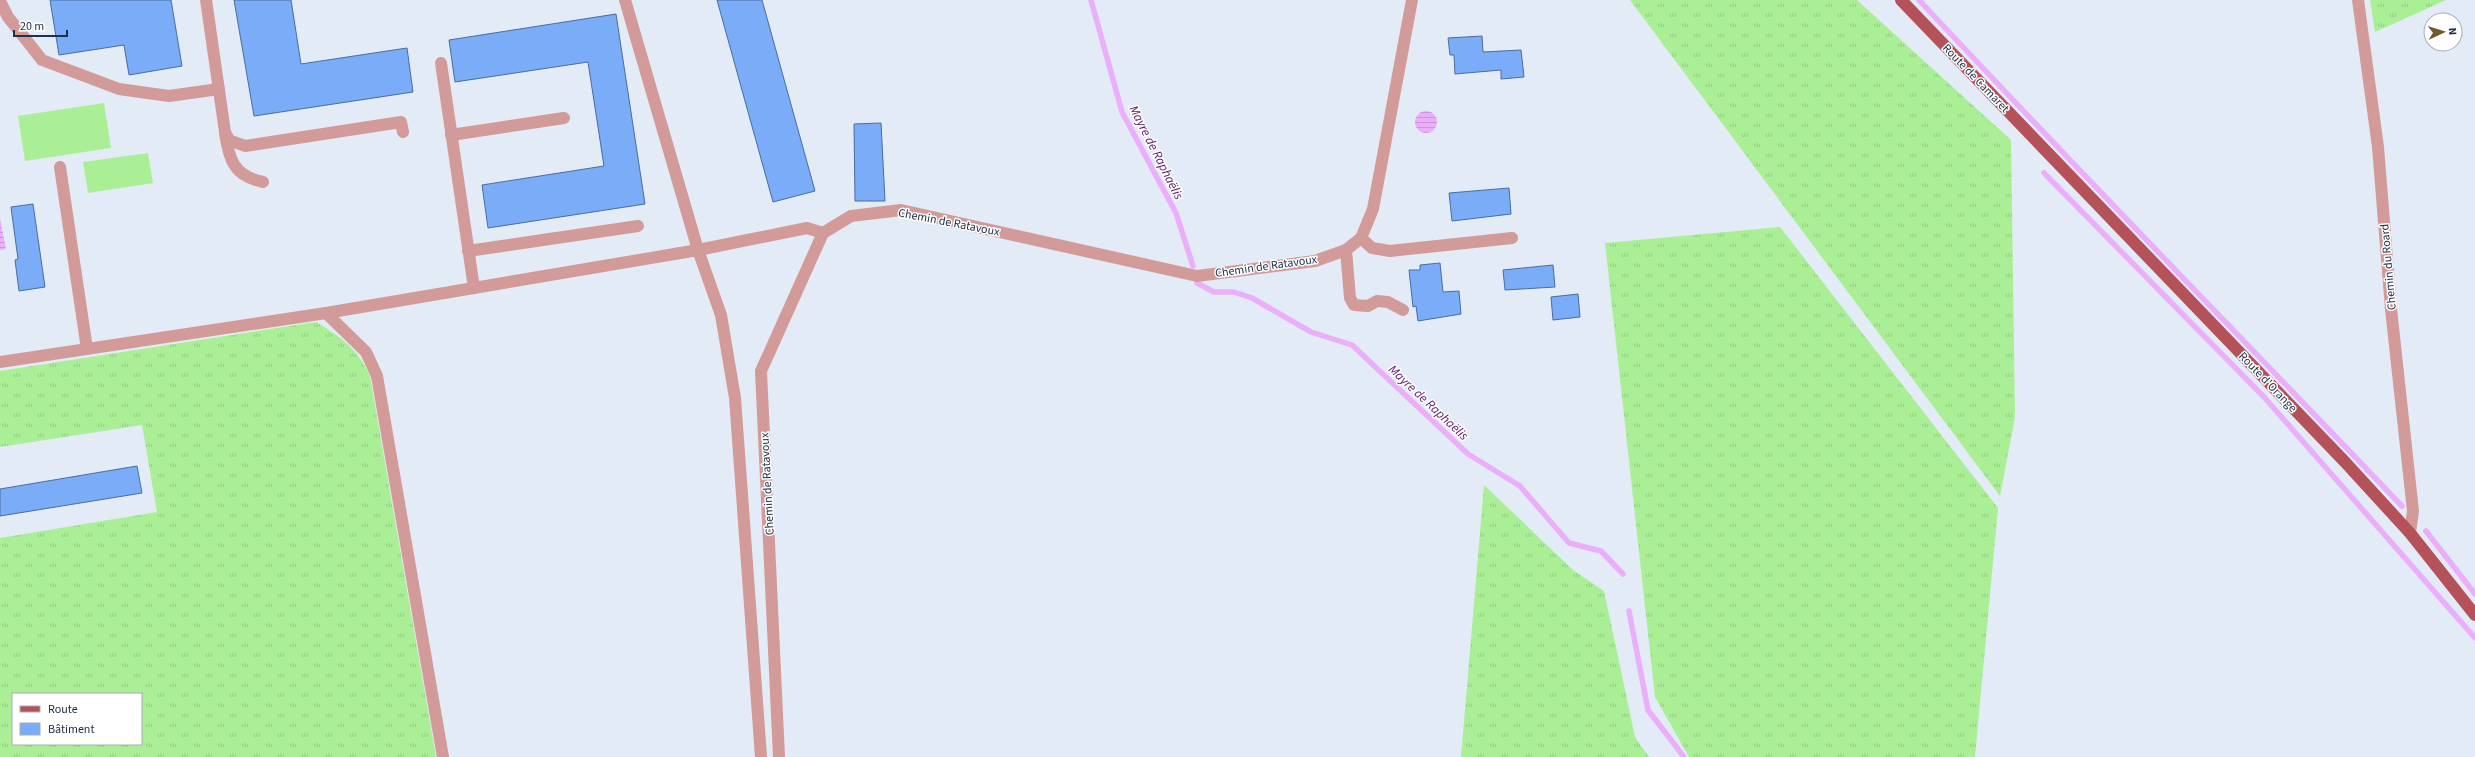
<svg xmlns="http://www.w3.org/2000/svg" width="2475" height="757" font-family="'Source Sans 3',sans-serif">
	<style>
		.grass { fill: url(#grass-tufts); fill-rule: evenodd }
		.garden { fill: #aaef95 }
		.water { fill: url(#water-rules) }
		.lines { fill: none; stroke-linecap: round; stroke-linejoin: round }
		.stream { stroke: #eaaefb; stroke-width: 5.5 }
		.building { fill: #7aacf7; stroke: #486ca3 }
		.minor { stroke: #d39a9a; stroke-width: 12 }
		.major { stroke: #b55158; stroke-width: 12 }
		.labels { text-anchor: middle; stroke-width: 3; stroke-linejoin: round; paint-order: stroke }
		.street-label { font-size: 12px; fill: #203048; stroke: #fff }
		.water-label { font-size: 13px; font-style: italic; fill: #5a166c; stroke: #fff }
	</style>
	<defs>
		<pattern id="grass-tufts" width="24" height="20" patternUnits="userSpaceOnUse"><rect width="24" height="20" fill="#aaef95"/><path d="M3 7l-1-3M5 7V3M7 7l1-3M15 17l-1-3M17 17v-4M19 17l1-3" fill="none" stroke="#92cd82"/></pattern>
		<pattern id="water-rules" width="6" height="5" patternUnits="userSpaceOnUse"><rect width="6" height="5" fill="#eaaefb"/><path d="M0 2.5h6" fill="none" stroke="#c896d9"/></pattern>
	</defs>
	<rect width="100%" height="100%" fill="#e3ebf7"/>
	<!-- grass -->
	<g class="grass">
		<polygon points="1630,0 1857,0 2011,140 2015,417 2000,496"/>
		<polygon points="2370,0 2446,0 2375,32"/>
		<polygon points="1780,227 1998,508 1975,757 1689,757 1655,697 1605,243"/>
		<path d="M316 322C341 337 358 349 370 376L436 757H0V538L157 512 142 425 0 447V371ZM13 694H141V744H13Z"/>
		<polygon points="1484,485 1573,570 1604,591 1635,737 1649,757 1461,757"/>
	</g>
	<!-- garden -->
	<g class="garden">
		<polygon points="104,103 111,148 25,161 18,116"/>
		<polygon points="148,153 153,183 88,193 83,162"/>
	</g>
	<!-- water -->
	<g class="water">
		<circle cx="1426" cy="122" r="11"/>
		<polygon points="0,219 6,249 0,250"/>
	</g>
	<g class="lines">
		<!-- stream -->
		<g class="stream">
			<polyline points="1091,0 1122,112 1176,213 1193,266"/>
			<path d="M1919 0C2078 171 2241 337 2402 506"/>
			<polyline points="2044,173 2264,397 2475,638"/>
			<polyline points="1197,283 1214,292 1234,292 1252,298 1311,332 1352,345 1468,454 1520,486 1569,543 1601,551 1623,574"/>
			<polyline points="2426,531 2475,594"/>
			<polyline points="1629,611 1648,710 1684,757"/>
		</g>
	</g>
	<!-- building -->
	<g class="building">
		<polygon points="50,0 171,0 182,66 129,75 124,45 59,55"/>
		<polygon points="234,0 291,0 301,64 407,48 413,92 254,116"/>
		<polygon points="717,0 762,0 815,191 773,202"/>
		<polygon points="616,14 645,204 488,228 482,185 604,166 588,62 455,82 449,40"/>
		<polygon points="1482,36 1483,52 1521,50 1524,77 1501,79 1501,70 1455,74 1454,55 1450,55 1448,38"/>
		<polygon points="881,123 885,201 855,201 854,124"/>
		<polygon points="1509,188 1511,214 1452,221 1449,193"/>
		<polygon points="33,204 45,287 19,291 15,260 18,259 11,207"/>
		<polygon points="1440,263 1443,292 1459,291 1461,314 1418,321 1416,306 1413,307 1409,270 1420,270 1420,265"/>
		<polygon points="1553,265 1555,287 1505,290 1503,270"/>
		<polygon points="1578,294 1580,317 1553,320 1551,297"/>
		<polygon points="137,466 142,493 0,516 0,489"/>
	</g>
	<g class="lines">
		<!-- minor -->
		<g class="minor">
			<polyline points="206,0 225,132 229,140 245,146 401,122 403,132"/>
			<polyline points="625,0 698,250 807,228 823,233"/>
			<polyline points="2358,0 2378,147 2391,309 2413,511 2410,533"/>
			<polyline points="0,1 8,17 42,60 119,89 169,96 219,89"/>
			<polyline points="441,63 474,288"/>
			<path d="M225 133C229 160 234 176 263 182"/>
			<polyline points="451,135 564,118"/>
			<polyline points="60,167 87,349"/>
			<polyline points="1361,238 1372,248 1390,251 1512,238"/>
			<polyline points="1346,250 1350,298 1354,305 1368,306 1377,301 1388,302 1403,310"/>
			<polyline points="468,251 638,226"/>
			<polyline points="326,313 698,250 721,315 735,398 761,757"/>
			<polyline points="0,362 326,313 366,352 377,376 443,757"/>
			<polyline points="779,757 761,371 823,233 851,216 901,210 1197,276 1315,261 1346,250 1361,238 1373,209 1412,0"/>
		</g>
		<!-- major -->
		<polyline class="major" points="1901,0 2345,462 2410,533 2475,615"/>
	</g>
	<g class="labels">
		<!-- street labels -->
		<g class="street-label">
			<text transform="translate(1976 78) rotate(46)" y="4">Route de Camaret</text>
			<text transform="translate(949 222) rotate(11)" y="4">Chemin de Ratavoux</text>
			<text transform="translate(1266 266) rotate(-8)" y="4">Chemin de Ratavoux</text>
			<text transform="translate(2388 267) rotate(-95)" y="4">Chemin du Roard</text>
			<text transform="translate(2268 382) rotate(46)" y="4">Route d'Orange</text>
			<text transform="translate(767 484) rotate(-93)" y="4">Chemin de Ratavoux</text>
		</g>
		<!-- water labels -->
		<g class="water-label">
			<text transform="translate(1157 152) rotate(63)" y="5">Mayre de Raphaëlis</text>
			<text transform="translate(1429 402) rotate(43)" y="5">Mayre de Raphaëlis</text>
		</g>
	</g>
	<!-- legend -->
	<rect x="12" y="693" width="130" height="52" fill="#ffffff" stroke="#a6acb6"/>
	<rect x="20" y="706" width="20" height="6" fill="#b55158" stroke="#a6acb6"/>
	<text x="48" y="713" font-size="12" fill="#203048">Route</text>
	<rect x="20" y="723" width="20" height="12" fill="#7aacf7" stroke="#a6acb6"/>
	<text x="48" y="733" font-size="12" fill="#203048">Bâtiment</text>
	<!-- north arrow -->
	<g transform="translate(2443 32) rotate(86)"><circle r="19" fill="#ffffff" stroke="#a6acb6"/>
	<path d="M0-3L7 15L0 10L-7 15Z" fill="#725729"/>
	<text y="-6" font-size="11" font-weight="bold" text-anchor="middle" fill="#203048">N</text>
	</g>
	<!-- scale -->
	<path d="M14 30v6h53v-6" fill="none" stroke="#203048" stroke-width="2"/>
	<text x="20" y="30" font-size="12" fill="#203048" stroke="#ffffff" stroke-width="3" paint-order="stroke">20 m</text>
</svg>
